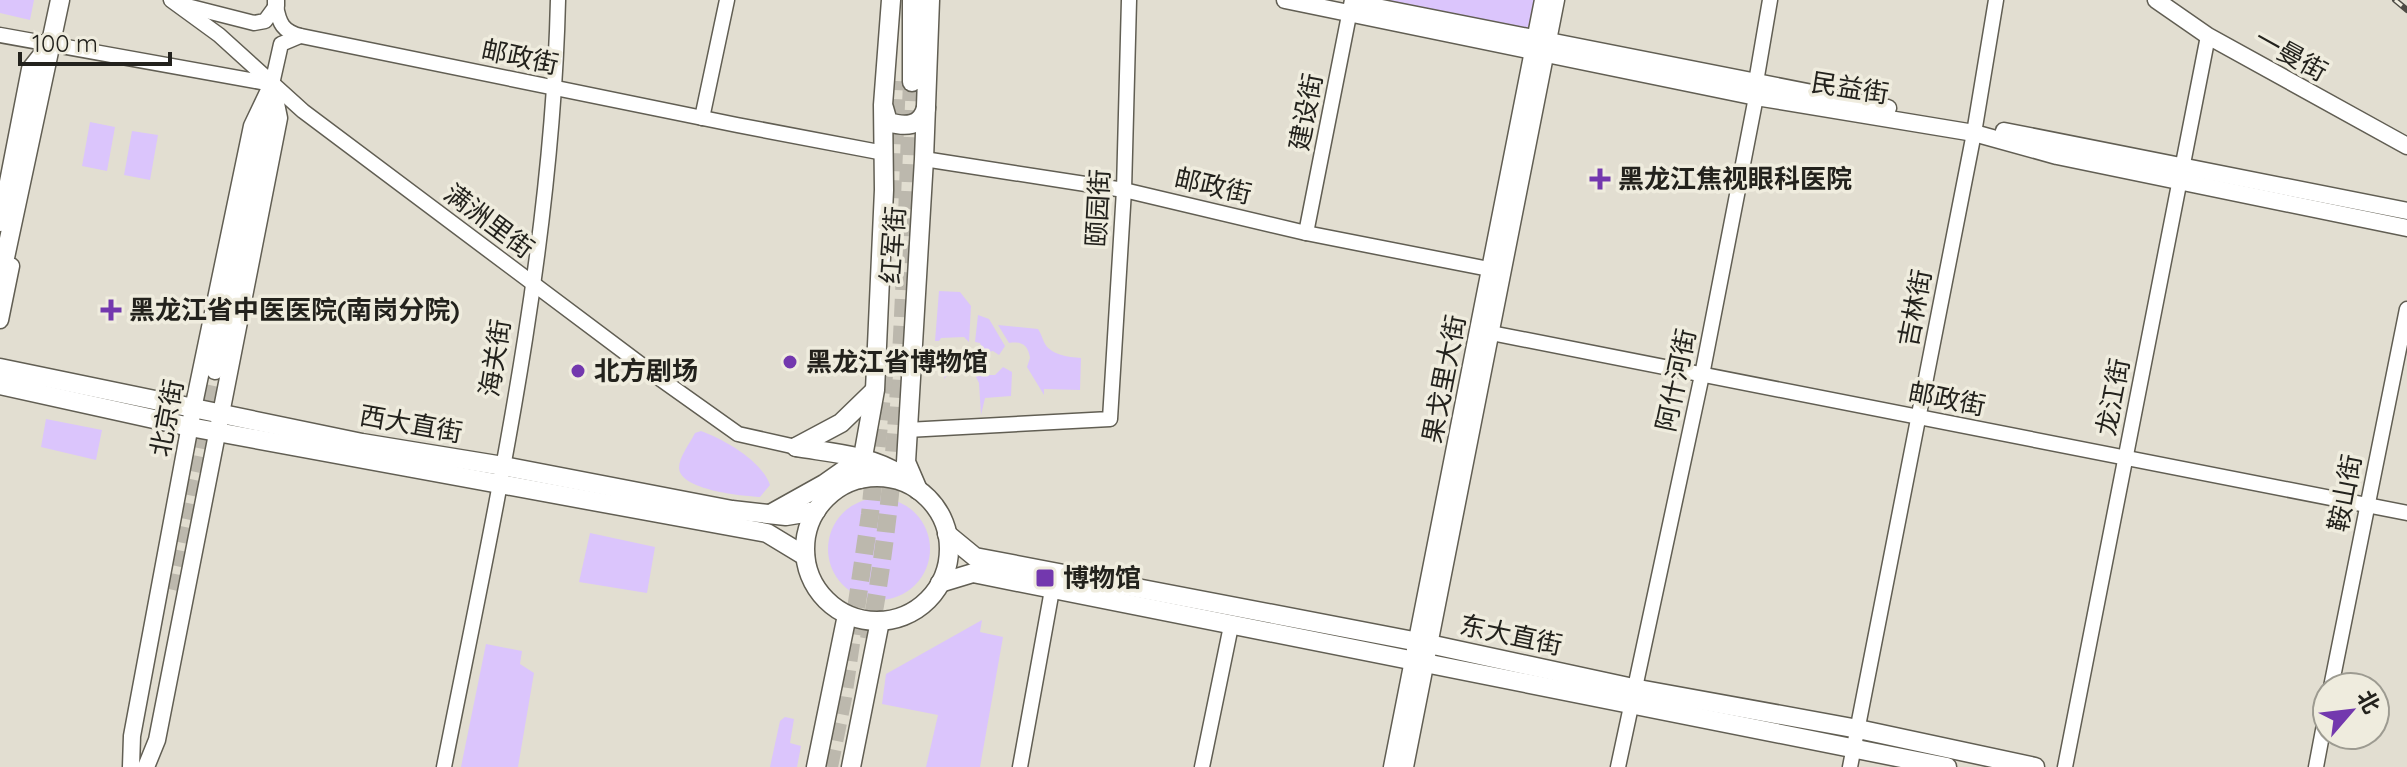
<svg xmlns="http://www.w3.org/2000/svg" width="2407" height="767" font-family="Quicksand,'Noto Sans SC',sans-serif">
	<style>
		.green { fill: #dbc5fc }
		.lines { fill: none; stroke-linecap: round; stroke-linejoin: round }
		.secondary-tunnel { stroke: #bcb8ad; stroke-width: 16; stroke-dasharray: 16 8; stroke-linecap: butt }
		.primary-tunnel { stroke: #bcb8ad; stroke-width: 18; stroke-dasharray: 18 9; stroke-linecap: butt }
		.tertiary-casing { stroke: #615e53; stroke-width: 17 }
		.secondary-casing { stroke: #615e53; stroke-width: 19 }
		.primary-casing { stroke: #615e53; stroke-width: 21 }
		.tertiary { stroke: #fff; stroke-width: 14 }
		.secondary { stroke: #fff; stroke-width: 16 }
		.primary { stroke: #fff; stroke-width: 18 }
		.rail-casing { stroke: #4d4b45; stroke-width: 6 }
		.rail { stroke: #efecde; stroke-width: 3; stroke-dasharray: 9; stroke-linecap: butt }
		.poi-dot { fill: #7338ae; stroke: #efecde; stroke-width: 3 }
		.labels { text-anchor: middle; stroke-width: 7; stroke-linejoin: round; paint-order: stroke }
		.street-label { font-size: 26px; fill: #23221d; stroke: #efecde }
		.poi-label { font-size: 26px; font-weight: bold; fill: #23221d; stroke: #efecde; text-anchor: start }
	</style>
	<rect width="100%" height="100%" fill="#e2ded1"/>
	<!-- green -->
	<g class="green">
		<polygon points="0,0 34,0 30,20 0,13"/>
		<polygon points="1365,0 1536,0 1531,23 1525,31"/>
		<polygon points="90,122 115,127 107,171 82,166"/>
		<polygon points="132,131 158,135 150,180 124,175"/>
		<polygon points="939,291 960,292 971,306 969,342 964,337 941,338 939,341 935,341"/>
		<polygon points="978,315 989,319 1005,346 999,355 993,351 984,353 980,343 975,342"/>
		<path d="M998 325 1038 329C1041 333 1042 338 1044 342 1050 355 1068 357 1081 358L1080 390 1044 389V395L1027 367 1030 358C1028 345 1022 341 1009 343Z"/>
		<path d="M967 349H978L982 355C976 362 979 370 985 375H995L1003 367 1012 372 1011 396 985 398 981 415 979 383 974 373 959 367 951 371 944 379V352H964Z"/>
		<polygon points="46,419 102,430 96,460 41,447"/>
		<path d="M701 431C725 440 761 460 770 485L760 497C742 496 680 490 679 468 679 457 690 443 695 433Z"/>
		<circle cx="879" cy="549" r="51"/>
		<polygon points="590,533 655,547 647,593 579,582"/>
		<polygon points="982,620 980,632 1003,637 980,767 926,767 938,715 882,704 886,674"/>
		<polygon points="486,644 522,651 520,664 534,673 518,767 461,767"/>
		<polygon points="785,717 794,719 790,743 801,746 797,767 770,767 780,721"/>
	</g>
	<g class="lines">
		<!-- secondary-tunnel -->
		<polyline class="secondary-tunnel" points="169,589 215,371"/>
		<!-- primary-tunnel -->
		<g class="primary-tunnel">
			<polyline points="892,198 897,81"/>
			<path d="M869 639C904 455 904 268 912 82"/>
			<polyline points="829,767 843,698 870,514 884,375"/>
		</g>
		<defs>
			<g id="tertiary">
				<polyline points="171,0 219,35 303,111 655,375 738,434 796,447"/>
				<polyline points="183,5 254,23 265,21 276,6"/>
				<path d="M276 6C279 23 283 32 301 36L737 125 884 153"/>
				<polyline points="0,35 272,84 281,44 300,36"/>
				<polyline points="702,118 727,0"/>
				<polyline points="924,159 1124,190 1306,233 1489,269"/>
				<polyline points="1306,233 1352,0"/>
				<polyline points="1481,331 2407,513"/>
				<polyline points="907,430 1110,419 1124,190 1129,0"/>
				<polyline points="2331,687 2407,309"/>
				<path d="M444 767C494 514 552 258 558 0"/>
				<polyline points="1020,767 1052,590"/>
				<polyline points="1202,767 1231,626"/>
				<polyline points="1618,767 1702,375 1756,97 1756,82 1770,0"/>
				<polyline points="1850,767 1974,133 1996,0"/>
				<polyline points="2065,767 2208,36"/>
				<polyline points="2316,767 2327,709"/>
			</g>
			<g id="secondary">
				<polyline points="1285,0 1756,97 1974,133 2057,156 2407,228"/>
				<polyline points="2156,0 2208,36 2407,146"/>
				<polyline points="1361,4 1888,108"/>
				<polyline points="276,6 276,0"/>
				<polyline points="2004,131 2407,211"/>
				<polyline points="0,223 30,69 49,45"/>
				<polyline points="0,320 11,266"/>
				<polyline points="215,371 267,109"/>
				<polyline points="131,767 132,736 193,409 252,126 272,84"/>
				<polyline points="146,767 157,740 279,118 272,84"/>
				<polyline points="1392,767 1543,0"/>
				<polyline points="1405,767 1556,0"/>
			</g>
			<g id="primary">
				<polyline points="912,82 912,0"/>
				<path d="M884 108 888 122C905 127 921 127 926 108"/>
				<polyline points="0,281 60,0"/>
				<polyline points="0,368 362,443 503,466 732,510 786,516 816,511"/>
				<polyline points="0,385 190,427 767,533 805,556"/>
				<path d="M796 447C831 453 871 455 901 475"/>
				<polyline points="796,447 841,423 874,391"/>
				<circle cx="877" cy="549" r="72"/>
				<polyline points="859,479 875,390 884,190 883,105 891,0"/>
				<polyline points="918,490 906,462 924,159 930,0"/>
				<polyline points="772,513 824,484 861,458"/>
				<polyline points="947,534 975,557 1429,644 1633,688 1858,729 2035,767"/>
				<polyline points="940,583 973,573 1947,767"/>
				<polyline points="816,767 847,615"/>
				<polyline points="851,767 880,621"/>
			</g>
		</defs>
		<!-- tertiary casing -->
		<use href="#tertiary" class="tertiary-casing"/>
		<!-- secondary casing -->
		<use href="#secondary" class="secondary-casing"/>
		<!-- primary casing -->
		<use href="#primary" class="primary-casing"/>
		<!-- tertiary -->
		<use href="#tertiary" class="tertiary"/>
		<!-- secondary -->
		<use href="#secondary" class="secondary"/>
		<!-- primary -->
		<use href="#primary" class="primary"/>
		<defs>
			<polyline id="rail" points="2395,0 2407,10"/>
		</defs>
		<!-- rail casing -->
		<use href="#rail" class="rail-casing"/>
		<!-- rail -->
		<use href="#rail" class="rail"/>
	</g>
	<!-- markers -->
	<g class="poi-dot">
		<path d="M1596 167h8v8h8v8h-8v8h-8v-8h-8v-8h8z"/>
		<path d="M107 298h8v8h8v8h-8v8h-8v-8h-8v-8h8z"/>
		<circle cx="790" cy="362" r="8"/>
		<circle cx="578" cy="371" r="8"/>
		<rect x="1035" y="568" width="20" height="20" rx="4"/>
	</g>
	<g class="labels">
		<!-- street labels -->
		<g class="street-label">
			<text transform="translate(2291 55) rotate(29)" y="9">一曼街</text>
			<text transform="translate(520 57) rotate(12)" y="9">邮政街</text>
			<text transform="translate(1850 88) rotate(9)" y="9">民益街</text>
			<text transform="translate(1306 112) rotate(-79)" y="9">建设街</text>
			<text transform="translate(1213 186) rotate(13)" y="9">邮政街</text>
			<text transform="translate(1098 208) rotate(-87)" y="9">颐园街</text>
			<text transform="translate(489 221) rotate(37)" y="9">满洲里街</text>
			<text transform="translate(893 245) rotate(-86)" y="9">红军街</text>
			<text transform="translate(1915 308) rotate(-79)" y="9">吉林街</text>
			<text transform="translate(495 358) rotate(-81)" y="9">海关街</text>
			<text transform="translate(1444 379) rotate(-79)" y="9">果戈里大街</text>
			<text transform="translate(1676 380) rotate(-78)" y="9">阿什河街</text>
			<text transform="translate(2113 397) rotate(-79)" y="9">龙江街</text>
			<text transform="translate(1947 399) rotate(11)" y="9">邮政街</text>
			<text transform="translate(167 418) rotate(-79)" y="9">北京街</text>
			<text transform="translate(411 424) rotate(10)" y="9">西大直街</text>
			<text transform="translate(2345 493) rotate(-79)" y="9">鞍山街</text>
			<text transform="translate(1511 635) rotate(12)" y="9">东大直街</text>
		</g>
		<!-- poi labels -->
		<g class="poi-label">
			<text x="1618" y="188">黑龙江焦视眼科医院</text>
			<text x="129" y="319">黑龙江省中医医院(南岗分院)</text>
			<text x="806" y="371">黑龙江省博物馆</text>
			<text x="594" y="380">北方剧场</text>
			<text x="1063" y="587">博物馆</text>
		</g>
	</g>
	<!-- north arrow -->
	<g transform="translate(2351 711) rotate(62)"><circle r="38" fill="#efecde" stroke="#9d9b91" stroke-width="2"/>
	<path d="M0-6L14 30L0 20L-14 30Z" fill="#7338ae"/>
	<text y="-12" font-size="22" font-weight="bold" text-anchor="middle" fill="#23221d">北</text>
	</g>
	<!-- scale -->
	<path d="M20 52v12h150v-12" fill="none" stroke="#23221d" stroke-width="4"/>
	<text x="32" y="52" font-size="24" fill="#23221d" stroke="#efecde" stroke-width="6" paint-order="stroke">100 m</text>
</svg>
